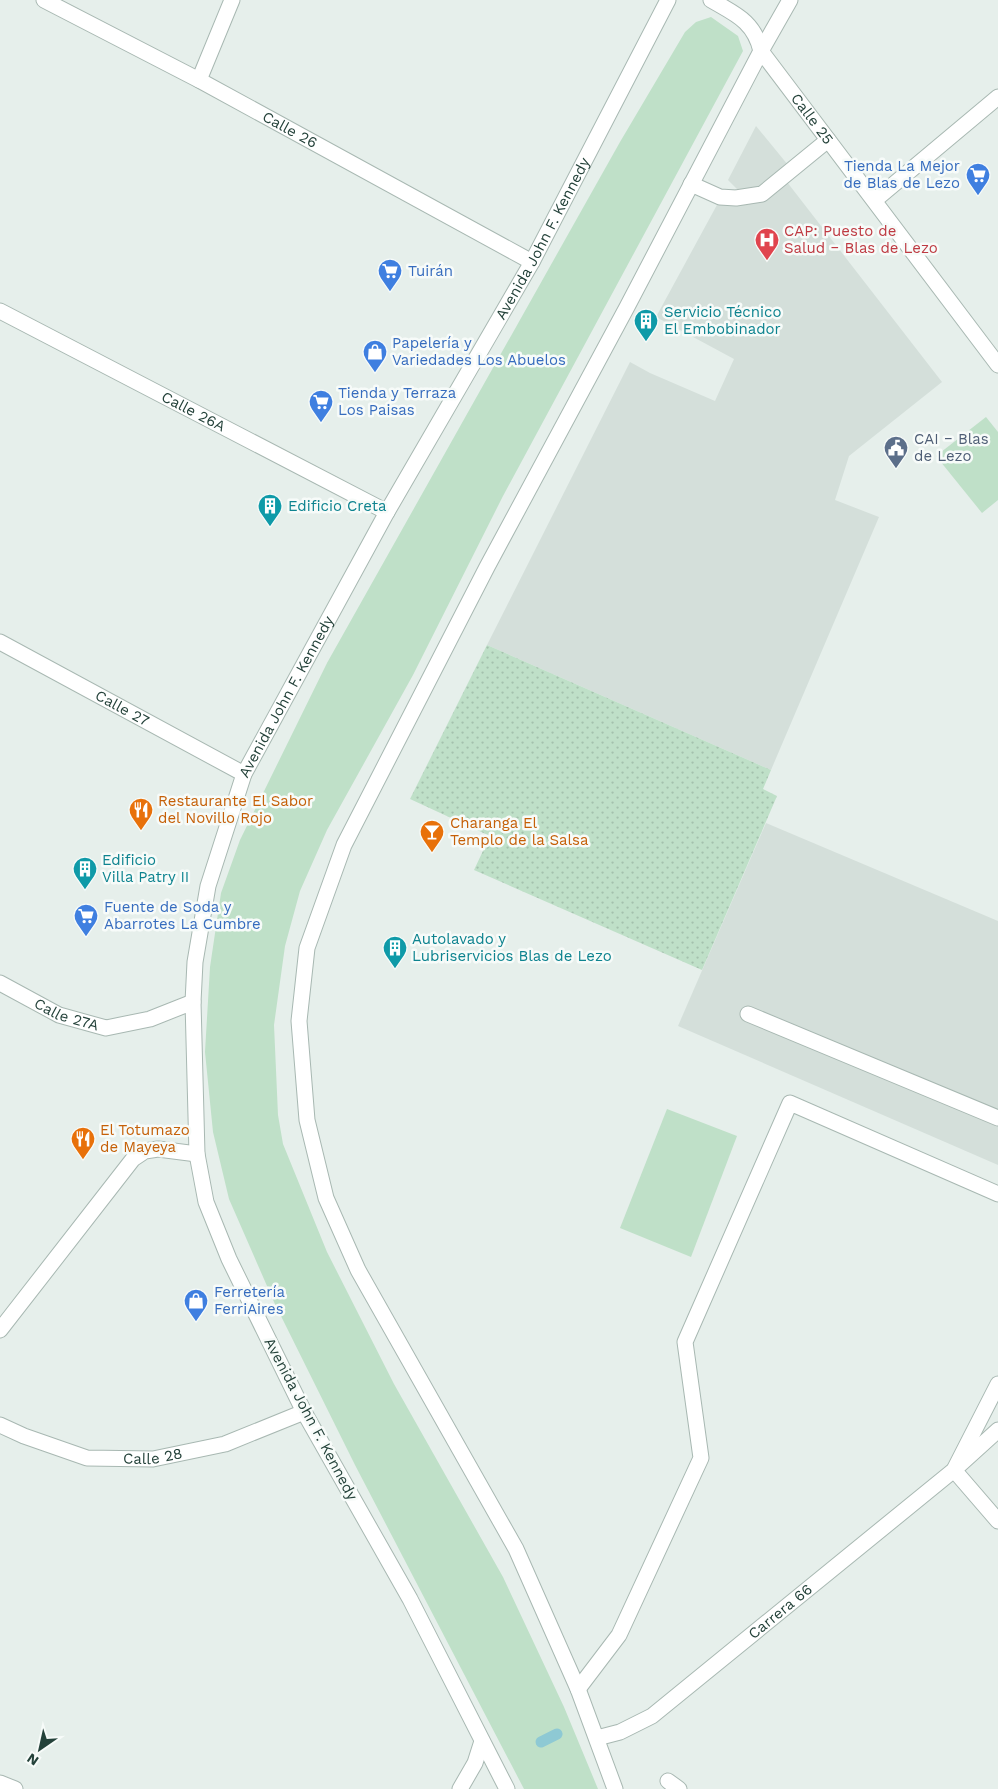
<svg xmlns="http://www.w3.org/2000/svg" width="998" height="1789" font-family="'Work Sans',sans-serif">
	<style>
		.built { fill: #d4dfda }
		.green { fill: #bfe0c8 }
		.park { fill: url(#park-dots) }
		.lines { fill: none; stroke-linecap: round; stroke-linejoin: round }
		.stream { stroke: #8ec9d4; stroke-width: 11 }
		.service-casing { stroke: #a8b8b2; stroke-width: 17 }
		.minor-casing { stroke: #a8b8b2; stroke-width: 17 }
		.tertiary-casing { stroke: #a8b8b2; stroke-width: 17 }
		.service { stroke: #fff; stroke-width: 15 }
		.minor { stroke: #fff; stroke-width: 15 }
		.tertiary { stroke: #fff; stroke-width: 15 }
		.labels { text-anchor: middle; stroke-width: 5; stroke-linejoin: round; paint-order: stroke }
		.street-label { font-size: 15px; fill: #24423a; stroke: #f7fbf9 }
		.shop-label { font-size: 15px; fill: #366cbe; stroke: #f7fbf9; text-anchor: start }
		.health-label { font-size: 15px; fill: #be3a42; stroke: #f7fbf9; text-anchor: start }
		.culture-label { font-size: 15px; fill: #0d838f; stroke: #f7fbf9; text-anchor: start }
		.service-label { font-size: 15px; fill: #4e5e75; stroke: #f7fbf9; text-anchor: start }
		.food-label { font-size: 15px; fill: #c56008; stroke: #f7fbf9; text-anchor: start }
	</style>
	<defs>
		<pattern id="park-dots" width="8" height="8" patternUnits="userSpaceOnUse" patternTransform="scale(1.25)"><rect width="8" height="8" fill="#bfe0c8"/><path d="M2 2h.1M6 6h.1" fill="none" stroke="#a4c1ad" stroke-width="1.8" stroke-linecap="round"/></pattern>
	</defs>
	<rect width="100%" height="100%" fill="#e6efeb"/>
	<!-- built -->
	<g class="built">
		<polygon points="756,126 788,165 787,182 942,382 849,456 835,500 879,517 771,770 487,645 630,362 650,373 715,401 734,359 656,317 718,203 738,190 728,180"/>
		<polygon points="766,823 998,921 998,1165 678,1026"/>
	</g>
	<!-- green -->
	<g class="green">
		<polygon points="711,17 738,36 743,51 503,496 413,675 327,830 300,891 285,946 274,1025 278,1115 283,1144 327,1252 394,1384 503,1577 564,1707 598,1789 524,1789 355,1465 274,1302 229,1199 213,1132 205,1052 210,967 221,893 240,840 327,663 620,142 685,32 696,22"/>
		<polygon points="986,417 998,432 998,500 982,513 936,456"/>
		<polygon points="667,1109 737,1136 691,1257 620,1228"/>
	</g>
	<!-- park -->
	<polygon class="park" points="487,645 771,770 763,789 777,796 702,970 474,870 490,836 410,799"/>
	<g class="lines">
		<!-- stream -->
		<polyline class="stream" points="541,1742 557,1734"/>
		<defs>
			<g id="service">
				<polyline points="691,184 720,197 736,198 762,194 828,140"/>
				<polyline points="748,1014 998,1118"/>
				<polyline points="668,1781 679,1789"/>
			</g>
			<g id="minor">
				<path id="s1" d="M44 0 199 80 532 262"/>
				<path id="s2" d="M761 51 998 365"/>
				<polyline points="199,80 232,0"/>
				<polyline points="875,200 998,97"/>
				<path id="s3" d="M0 311 387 512"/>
				<path id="s4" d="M0 642 244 774"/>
				<path id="s5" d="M0 983 59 1015 106 1028 150 1019 193 1002"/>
				<polyline points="0,1330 133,1159 145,1151 158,1149 197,1154"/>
				<path id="s6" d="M0 1425 24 1436 87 1458 153 1459 225 1444 304 1412"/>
				<polyline points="998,1430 954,1470 998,1521"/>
				<polyline points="578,1689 619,1635 701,1458 685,1342 790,1103 998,1194"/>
				<path id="s7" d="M597 1738 620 1732 652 1716 954 1470 998 1384"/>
				<polyline points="0,1783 15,1789"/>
				<polyline points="460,1789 475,1763 482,1741"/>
			</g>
			<g id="tertiary">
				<path d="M711 0C735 14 754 21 761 51"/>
				<path id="s8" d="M507 1789 410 1599 304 1412 229 1259 206 1202 197 1154 193 1002 195 962 208 886 244 774 387 512 532 262 668 0"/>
				<polyline points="615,1789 578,1689 516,1549 358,1270 326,1198 307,1120 299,1021 307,948 344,845 487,567 627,307 761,51 790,0"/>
			</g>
		</defs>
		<!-- service casing -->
		<use href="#service" class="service-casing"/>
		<!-- minor casing -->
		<use href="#minor" class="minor-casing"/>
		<!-- tertiary casing -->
		<use href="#tertiary" class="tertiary-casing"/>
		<!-- service -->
		<use href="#service" class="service"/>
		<!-- minor -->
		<use href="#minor" class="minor"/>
		<!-- tertiary -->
		<use href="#tertiary" class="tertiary"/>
	</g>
	<!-- icons -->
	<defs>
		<symbol id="supermarket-pin" viewBox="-11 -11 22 30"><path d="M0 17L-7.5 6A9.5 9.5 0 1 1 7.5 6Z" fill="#3f7fe0" stroke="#f7fbf9"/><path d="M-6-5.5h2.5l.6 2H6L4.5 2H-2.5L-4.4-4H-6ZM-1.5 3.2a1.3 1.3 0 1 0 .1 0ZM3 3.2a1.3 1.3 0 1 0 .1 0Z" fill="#fff"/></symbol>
		<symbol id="hospital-pin" viewBox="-11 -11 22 30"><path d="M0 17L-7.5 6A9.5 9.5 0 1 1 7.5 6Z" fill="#e0444e" stroke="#f7fbf9"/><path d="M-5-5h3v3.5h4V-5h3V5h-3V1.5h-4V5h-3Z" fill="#fff"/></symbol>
		<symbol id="building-pin" viewBox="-11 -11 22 30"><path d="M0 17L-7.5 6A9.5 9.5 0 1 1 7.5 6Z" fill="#0f9aa8" stroke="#f7fbf9"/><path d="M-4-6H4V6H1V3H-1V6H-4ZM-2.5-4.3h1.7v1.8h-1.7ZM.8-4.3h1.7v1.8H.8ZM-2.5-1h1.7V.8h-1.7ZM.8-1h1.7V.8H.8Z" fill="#fff"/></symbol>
		<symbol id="shop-pin" viewBox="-11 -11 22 30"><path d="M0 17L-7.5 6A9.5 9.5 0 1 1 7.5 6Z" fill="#3f7fe0" stroke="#f7fbf9"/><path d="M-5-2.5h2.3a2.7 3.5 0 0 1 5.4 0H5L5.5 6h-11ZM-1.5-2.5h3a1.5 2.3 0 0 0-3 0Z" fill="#fff"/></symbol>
		<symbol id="civic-pin" viewBox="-11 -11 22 30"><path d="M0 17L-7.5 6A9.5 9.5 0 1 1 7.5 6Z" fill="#5c6f8a" stroke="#f7fbf9"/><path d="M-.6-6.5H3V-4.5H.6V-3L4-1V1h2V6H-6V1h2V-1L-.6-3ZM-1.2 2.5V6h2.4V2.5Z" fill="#fff"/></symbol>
		<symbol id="restaurant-pin" viewBox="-11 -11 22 30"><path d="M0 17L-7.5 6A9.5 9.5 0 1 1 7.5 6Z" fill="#e8710a" stroke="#f7fbf9"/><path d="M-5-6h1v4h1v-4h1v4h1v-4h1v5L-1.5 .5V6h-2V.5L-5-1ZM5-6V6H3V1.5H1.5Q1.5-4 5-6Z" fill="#fff"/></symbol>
		<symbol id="bar-pin" viewBox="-11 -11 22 30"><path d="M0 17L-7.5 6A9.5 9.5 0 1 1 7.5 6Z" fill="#e8710a" stroke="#f7fbf9"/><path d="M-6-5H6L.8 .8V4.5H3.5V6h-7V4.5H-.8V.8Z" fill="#fff"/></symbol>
	</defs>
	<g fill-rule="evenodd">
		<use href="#supermarket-pin" x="964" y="161" width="28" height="38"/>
		<use href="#hospital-pin" x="753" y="226" width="28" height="38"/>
		<use href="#supermarket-pin" x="376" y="257" width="28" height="38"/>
		<use href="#building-pin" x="632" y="307" width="28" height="38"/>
		<use href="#shop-pin" x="361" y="338" width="28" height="38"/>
		<use href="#supermarket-pin" x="307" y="388" width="28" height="38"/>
		<use href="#civic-pin" x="882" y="434" width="28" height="38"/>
		<use href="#building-pin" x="256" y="492" width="28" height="38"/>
		<use href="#restaurant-pin" x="127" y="796" width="28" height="38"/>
		<use href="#bar-pin" x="418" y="818" width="28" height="38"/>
		<use href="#building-pin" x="71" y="855" width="28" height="38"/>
		<use href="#supermarket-pin" x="72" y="902" width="28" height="38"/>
		<use href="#building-pin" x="381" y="934" width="28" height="38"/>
		<use href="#restaurant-pin" x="69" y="1125" width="28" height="38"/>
		<use href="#shop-pin" x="182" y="1287" width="28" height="38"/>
	</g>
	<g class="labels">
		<!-- street labels -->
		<g class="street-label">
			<text dy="5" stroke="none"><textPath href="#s2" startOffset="85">Calle 25</textPath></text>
			<text dy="5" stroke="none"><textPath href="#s1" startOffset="278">Calle 26</textPath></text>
			<text dy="5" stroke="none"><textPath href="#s8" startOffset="1709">Avenida John F. Kennedy</textPath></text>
			<text dy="5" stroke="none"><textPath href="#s3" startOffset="218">Calle 26A</textPath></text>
			<text dy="5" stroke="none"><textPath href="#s8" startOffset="1184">Avenida John F. Kennedy</textPath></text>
			<text dy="5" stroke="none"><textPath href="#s4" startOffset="139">Calle 27</textPath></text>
			<text dy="5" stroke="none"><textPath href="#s5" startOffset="74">Calle 27A</textPath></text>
			<text transform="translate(311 1419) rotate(62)" y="5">Avenida John F. Kennedy</text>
			<text dy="5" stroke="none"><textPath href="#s6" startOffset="159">Calle 28</textPath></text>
			<text dy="5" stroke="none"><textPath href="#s7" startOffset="225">Carrera 66</textPath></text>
		</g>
		<!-- shop labels -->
		<g class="shop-label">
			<text x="960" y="171" text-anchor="end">Tienda La Mejor<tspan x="960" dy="17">de Blas de Lezo</tspan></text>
			<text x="408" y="276">Tuirán</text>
			<text x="392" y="348">Papelería y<tspan x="392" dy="17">Variedades Los Abuelos</tspan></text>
			<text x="338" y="398">Tienda y Terraza<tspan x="338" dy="17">Los Paisas</tspan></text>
			<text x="104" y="912">Fuente de Soda y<tspan x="104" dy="17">Abarrotes La Cumbre</tspan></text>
			<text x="214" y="1297">Ferretería<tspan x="214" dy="17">FerriAires</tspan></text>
		</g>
		<!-- health labels -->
		<g class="health-label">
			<text x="784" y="236">CAP: Puesto de<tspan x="784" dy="17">Salud ‒ Blas de Lezo</tspan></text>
		</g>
		<!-- culture labels -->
		<g class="culture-label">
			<text x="664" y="317">Servicio Técnico<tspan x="664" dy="17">El Embobinador</tspan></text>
			<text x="288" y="511">Edificio Creta</text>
			<text x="102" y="865">Edificio<tspan x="102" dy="17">Villa Patry II</tspan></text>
			<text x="412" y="944">Autolavado y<tspan x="412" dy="17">Lubriservicios Blas de Lezo</tspan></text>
		</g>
		<!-- service labels -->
		<g class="service-label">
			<text x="914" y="444">CAI ‒ Blas<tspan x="914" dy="17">de Lezo</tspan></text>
		</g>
		<!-- food labels -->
		<g class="food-label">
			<text x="158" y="806">Restaurante El Sabor<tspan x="158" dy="17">del Novillo Rojo</tspan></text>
			<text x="450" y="828">Charanga El<tspan x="450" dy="17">Templo de la Salsa</tspan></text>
			<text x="100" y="1135">El Totumazo<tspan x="100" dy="17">de Mayeya</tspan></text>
		</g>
	</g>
	<!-- north arrow -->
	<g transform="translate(40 1749) rotate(214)" stroke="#f7fbf9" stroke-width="4" paint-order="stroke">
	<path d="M0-4L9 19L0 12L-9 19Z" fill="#24423a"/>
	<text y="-8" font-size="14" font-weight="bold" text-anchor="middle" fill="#24423a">N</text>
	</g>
</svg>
